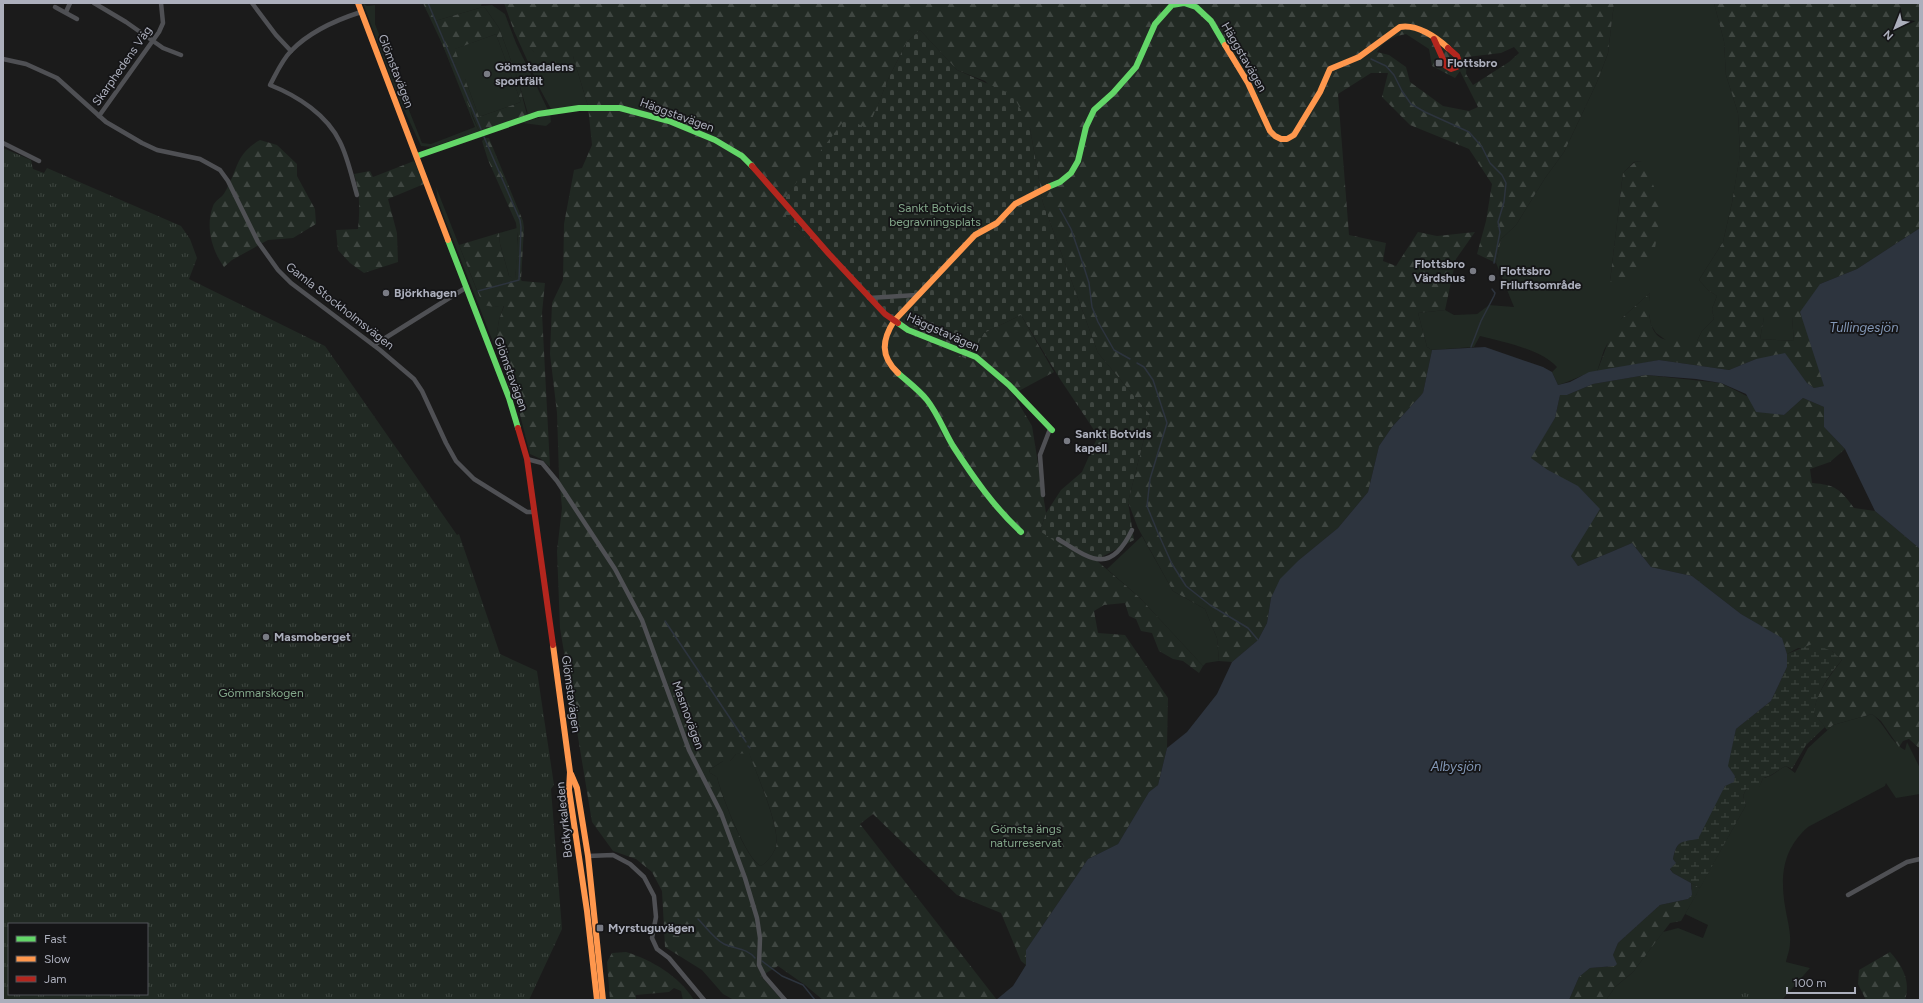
<svg xmlns="http://www.w3.org/2000/svg" width="1923" height="1003" font-family="Figtree,sans-serif">
	<style>
		.grass { fill: #212923; fill-rule: evenodd }
		.forest { fill: url(#forest-firs); fill-rule: evenodd }
		.wetland { fill: url(#wetland-marsh) }
		.cemetery { fill: url(#cemetery-stones) }
		.park { fill: url(#park-tufts); fill-rule: evenodd }
		.water { fill: #2d343e }
		.lines { fill: none; stroke-linecap: round; stroke-linejoin: round }
		.stream { stroke: #2d343e; stroke-width: 1.5 }
		.street { stroke: #4f5054; stroke-width: 4.5 }
		.fast { stroke: #63d668; stroke-width: 6 }
		.slow { stroke: #ff974d; stroke-width: 6 }
		.jam { stroke: #b3261e; stroke-width: 6 }
		.poi-dot { fill: #797b84; stroke: #151517; stroke-width: 1.5 }
		.labels { text-anchor: middle; stroke-width: 3.5; stroke-linejoin: round; paint-order: stroke }
		.street-label { font-size: 12px; fill: #acafbc; stroke: #151517 }
		.poi-label { font-size: 12px; font-weight: bold; fill: #acafbc; stroke: #151517; text-anchor: start }
		.park-label { font-size: 12px; fill: #83a78a; stroke: #151517 }
		.water-label { font-size: 13px; font-style: italic; fill: #8398b7; stroke: #151517 }
	</style>
	<defs>
		<pattern id="forest-firs" width="22" height="20" patternUnits="userSpaceOnUse"><rect width="22" height="20" fill="#212923"/><path d="M5 1l3.5 6h-7zM16 11l3.5 6h-7z" fill="#3f4641"/></pattern>
		<pattern id="wetland-marsh" width="20" height="14" patternUnits="userSpaceOnUse"><rect width="20" height="14" fill="#212923"/><path d="M1 5h8M5 5V1M11 12h8M15 12V8" fill="none" stroke="#3f4641"/></pattern>
		<pattern id="cemetery-stones" width="16" height="16" patternUnits="userSpaceOnUse"><rect width="16" height="16" fill="#212923"/><path d="M2 7V4a2 2 0 0 1 4 0v3zM10 15v-3a2 2 0 0 1 4 0v3z" fill="#3f4641"/></pattern>
		<pattern id="park-tufts" width="24" height="20" patternUnits="userSpaceOnUse"><rect width="24" height="20" fill="#212923"/><path d="M3 7l-1-3M5 7V3M7 7l1-3M15 17l-1-3M17 17v-4M19 17l1-3" fill="none" stroke="#3f4641"/></pattern>
	</defs>
	<rect width="100%" height="100%" fill="#1b1b1b"/>
	<!-- grass -->
	<g class="grass">
		<polygon points="363,3 367,6 375,5 375,24 422,143 431,144 475,127 434,23 422,3 433,20 451,63 456,64 454,49 496,34 521,102 479,117 465,79 472,116 479,131 432,147 421,146 398,97"/>
		<polygon points="428,3 482,3 481,6 492,5 505,14 516,43 548,110 528,114 518,80 499,28 485,8 483,7 435,21"/>
		<path d="M1614 3H1714L1724 41 1726 75 1738 113 1740 155 1732 203 1723 242 1699 280 1708 290 1717 296 1712 309 1714 319 1702 331 1697 341H1667L1656 333 1651 325 1648 308 1650 293 1622 318 1604 350 1597 372C1583 373 1571 382 1558 385L1552 372 1557 367C1541 349 1503 342 1480 336L1474 347 1432 350 1427 347 1418 313 1445 310 1454 315 1477 314 1489 305 1514 307 1496 263 1501 239 1516 225 1545 178 1564 152 1597 82 1608 53ZM1642 161 1610 282 1623 173 1634 162Z"/>
		<polygon points="515,30 534,52 573,56 588,106 551,109 540,89 514,31"/>
		<polygon points="550,114 551,122 546,126 522,123"/>
		<polygon points="436,187 480,298 494,307 504,305 499,320 495,347 444,217 438,201"/>
		<polygon points="517,228 518,248 515,280 509,276 500,244 499,233"/>
		<polygon points="1764,317 1792,317 1794,341 1760,339"/>
		<polygon points="1142,536 1173,591 1205,609 1217,638 1219,661 1206,663 1203,666 1140,598 1107,569"/>
		<path d="M1872 714C1885 724 1891 743 1905 750L1907 742 1920 768V794L1896 798 1886 783 1885 786 1808 827C1783 849 1780 875 1785 906 1787 919 1791 931 1790 943 1790 950 1787 956 1786 962L1810 968 1782 1000H1606L1615 987 1633 972 1663 932 1678 928 1703 938 1708 925 1685 914 1746 805 1743 796 1746 789 1759 787 1763 778C1774 776 1777 770 1786 766L1795 773 1808 748 1833 725Z"/>
		<path d="M749 752C756 773 781 828 776 847 774 853 767 863 761 866 746 859 721 794 717 777L710 773 709 770 723 761H730L736 754Z"/>
	</g>
	<!-- forest -->
	<g class="forest">
		<polygon points="423,3 428,3 435,21 483,7 485,8 499,28 518,80 527,115 479,131 458,79 465,79 479,117 521,102 496,34 455,49 459,61 456,64 451,63"/>
		<path d="M504 3H1614L1608 53 1597 82 1564 152 1545 178 1516 225 1501 239 1496 263 1477 254 1486 221 1492 184 1469 149 1410 125 1382 97 1388 73H1371L1338 94 1349 235 1386 243 1383 261 1396 266 1418 232 1437 236 1475 232 1456 259 1445 310 1418 313 1427 347 1432 350 1423 393 1392 427 1379 446 1368 492 1338 528 1299 560 1271 598 1267 623 1258 640 1232 662 1219 661 1217 638 1205 609 1173 591 1138 528 1128 502 1150 415 1098 353 1043 203 1030 128 985 81 957 70 920 30 907 42 889 77 868 130 808 169 786 196V216L887 323 969 360 984 333 1021 315 1054 372 1013 394 1032 426 1046 513 1040 531 1096 560 1140 598 1203 666 1199 673 1183 661 1173 659 1159 651 1152 633 1141 631 1136 619 1129 616 1125 603 1104 605 1094 611 1098 633 1125 635 1168 698 1167 748 1158 785 1149 792 1118 844 1088 859 1026 950V965L1021 961 1001 913 957 895 873 814 860 824 997 1000H823L805 985 778 966 761 976 782 1000H734L723 994 702 970 665 947 662 891 652 872 636 859 613 851 592 822 560 628 557 551 562 508 559 476 557 413 550 354 552 303 563 280 564 224 574 170 582 168 592 145 588 106 573 56 547 66 514 31ZM1406 34 1429 49 1432 66 1455 78 1460 71 1478 107 1469 111 1443 106 1410 82 1406 67 1389 55 1377 52C1383 41 1394 36 1406 34ZM1514 47 1519 53 1509 62 1473 85 1466 74 1467 57 1501 53ZM749 753C756 773 781 827 776 847 774 853 767 863 761 866 746 860 721 794 717 777L710 773 709 770 723 761H730L736 754Z"/>
		<path d="M1714 3H1920V228L1857 269 1820 284 1824 386 1814 388 1807 383 1798 371 1756 359 1729 370 1659 360 1597 372 1613 329 1622 318 1650 293C1648 308 1647 338 1668 340 1677 342 1688 340 1697 341L1702 331 1714 319 1712 309 1717 296 1708 290 1699 280 1723 242 1732 203 1740 154 1738 113 1726 75 1724 41ZM1764 317H1792L1794 341 1760 339Z"/>
		<polygon points="485,138 489,138 491,143 523,221 524,228 521,280 522,281 545,283 542,313 550,467 541,459 530,454 518,407 507,382 502,358 495,347 499,320 504,306 494,307 483,305 459,245 499,233 500,244 509,276 515,279 518,240 516,223 488,160 482,141"/>
		<path d="M260 140 277 145 297 164V176L315 209 316 224 293 238 268 240 232 260 224 267C212 250 205 227 213 206 215 200 222 198 225 192 238 170 235 154 260 140Z"/>
		<path d="M414 161 424 184 388 199 397 233 398 262 364 273 350 263 338 250 336 230 358 229C360 209 360 193 354 174L370 171 373 177Z"/>
		<polygon points="1642,161 1662,204 1655,248 1636,278 1610,282 1623,173 1635,162"/>
		<path d="M1646 375 1721 383 1784 415 1803 398 1824 407V427L1845 449 1830 462 1810 469 1812 483C1836 485 1840 489 1854 508L1875 511 1920 549V749L1909 739 1903 741 1899 747 1881 721 1872 714 1833 725 1827 730 1814 713C1816 692 1830 676 1842 660L1832 651 1798 648 1787 654 1781 638 1741 614 1692 576 1651 567 1632 543 1578 566 1571 556 1548 470 1530 458 1555 418 1560 395H1567L1593 384Z"/>
		<polygon points="1691,883 1700,888 1681,921 1670,923 1633,972 1615,987 1606,1000 1569,1000 1579,977 1590,968 1615,966 1613,955 1618,943 1660,905 1688,899 1692,889"/>
		<path d="M626 952C652 960 679 976 694 1000H683L681 991 674 988 669 992 636 995V1000H610L607 962 612 953Z"/>
		<path d="M1890 952C1902 965 1911 981 1905 1000H1866L1858 984 1859 970Z"/>
	</g>
	<!-- wetland -->
	<path class="wetland" d="M1812 644 1832 651 1842 660C1829 675 1816 693 1814 713L1825 727 1806 745 1792 769 1786 766C1777 770 1773 776 1763 778L1759 788 1754 791 1746 789 1743 796 1746 805 1700 888 1673 873 1670 868 1676 863 1673 859C1675 848 1679 839 1691 840L1725 786 1735 776 1727 766 1736 729 1771 701 1787 667V654Z"/>
	<!-- cemetery -->
	<polygon class="cemetery" points="920,30 957,70 1013,95 1030,128 1043,203 1098,353 1150,415 1128,502 1134,540 1096,560 1067,550 1040,531 1046,513 1061,490 1082,472 1098,436 1060,379 1021,315 984,333 969,360 886,323 786,216 786,196 846,118 868,129 889,77 907,42"/>
	<!-- park -->
	<g class="park">
		<path d="M3 148 31 160 33 169 44 173 47 168 181 226 190 239 197 258 189 279 325 346 457 535 459 534 500 654 537 671 554 785 551 789 562 929 529 1000H3ZM9 924H147V994H9Z"/>
		<polygon points="1739,986 1751,991 1761,990 1766,997 1765,1000 1736,1000 1735,994"/>
	</g>
	<!-- water -->
	<path class="water" d="M1920 228V549L1875 511 1845 449 1824 427V407L1803 398 1784 415 1756 412 1746 394 1721 383 1696 379 1646 375 1593 384 1567 395H1560L1555 418 1531 458 1548 470 1578 486 1600 509 1571 556 1578 566 1632 543 1651 567 1692 576 1741 614 1782 638 1787 654V667L1771 701 1736 729 1728 766 1735 776 1734 782 1725 786 1698 839C1681 842 1677 840 1673 859L1676 863 1670 869 1673 873 1691 883 1692 895 1688 899 1660 905 1618 943 1613 955 1617 964 1615 966 1590 968 1579 977 1569 1000H996L1013 986 1026 965V950L1088 859 1118 844 1149 792 1158 785 1167 748 1187 732 1217 694 1232 662 1258 640 1267 623 1271 598 1280 579 1299 560 1338 528 1368 492 1379 446 1392 427 1423 393 1432 350 1485 347 1543 367 1552 372 1558 385 1570 382 1589 372 1659 360 1729 370 1756 359 1785 353 1807 383 1814 388 1824 386 1800 312 1820 284 1857 269Z"/>
	<g class="lines">
		<!-- stream -->
		<g class="stream">
			<polyline points="428,3 481,129"/>
			<polyline points="1371,59 1386,66 1394,75 1402,91 1411,104 1425,112 1469,132 1482,147 1490,163 1502,175 1506,183 1504,202 1498,222 1500,232 1494,263"/>
			<polyline points="1060,209 1071,229 1083,264 1089,283 1092,307 1098,322 1114,350 1130,359"/>
			<polyline points="478,291 519,280 521,227 520,220 484,137"/>
			<polyline points="1471,347 1481,321 1494,296 1495,293 1492,289"/>
			<polyline points="1137,363 1144,367 1153,380 1167,423 1150,479 1147,506 1158,533 1172,564 1186,586 1210,605 1248,628 1258,640"/>
			<polyline points="665,621 746,742"/>
			<polyline points="748,746 750,748"/>
			<path d="M698 919C705 926 715 940 724 944 735 949 747 948 755 958"/>
			<polyline points="762,961 782,976 803,985 815,1000"/>
		</g>
		<!-- street -->
		<g class="street">
			<polyline points="94,3 126,22 163,48 181,55"/>
			<polyline points="252,3 276,35 291,51"/>
			<polyline points="55,7 77,19"/>
			<polyline points="66,12 70,3"/>
			<polyline points="3,59 26,64 57,78 106,122 142,143 157,150 200,159 220,170 228,181 258,242 278,270 291,283 380,350 414,379 422,391 446,443 456,461 474,479 527,512 534,512"/>
			<polyline points="99,116 159,32 163,23 161,3"/>
			<polyline points="3,143 39,161"/>
			<path d="M357 195C352 178 348 158 340 142 327 115 298 96 270 85 276 74 282 60 291 51 310 31 336 20 361 12"/>
			<polyline points="869,298 917,295"/>
			<polyline points="374,345 467,287"/>
			<polyline points="527,459 542,463 557,481 615,569 642,620 689,750 721,813 745,878 757,918 760,938 759,965 765,977 785,1000"/>
			<polyline points="1043,495 1040,455 1050,429"/>
			<path d="M1058 539C1090 559 1110 576 1132 530"/>
			<polyline points="588,856 613,855 630,864 644,877 654,896 656,917 652,938 657,949 669,958 704,1000"/>
			<polyline points="1848,895 1907,862 1920,859"/>
		</g>
		<!-- fast -->
		<g class="fast">
			<polyline points="417,156 538,114 579,108 620,108 669,121 715,140 742,156 752,166"/>
			<polyline points="1048,187 1060,182 1071,173 1078,161 1086,127 1094,110 1113,93 1136,67 1155,24 1172,5 1184,3 1196,7 1211,21 1225,45"/>
			<polyline points="448,240 509,398 518,428"/>
			<polyline points="898,323 908,330 976,357 1009,385 1052,430"/>
			<path d="M898 373C908 382 919 390 927 400 938 414 944 431 953 446 973 477 994 507 1021 532"/>
		</g>
		<!-- slow -->
		<g class="slow">
			<polyline points="358,3 448,240"/>
			<path d="M1225 45 1248 83 1270 131 1275 136 1281 139H1287L1294 135 1320 92 1330 69 1359 57 1400 27C1417 24 1436 37 1448 48"/>
			<path d="M898 373C880 356 882 340 894 321L975 235 997 223 1015 204 1048 187"/>
			<polyline points="553,645 570,772 569,790 587,911 597,1000"/>
			<polyline points="571,774 577,788 588,856 603,1000"/>
		</g>
		<!-- jam -->
		<g class="jam">
			<polyline points="1434,39 1446,66 1451,69 1457,67 1459,62 1457,56 1448,48"/>
			<polyline points="752,166 829,254 885,314 898,323"/>
			<polyline points="518,428 527,459 553,645"/>
		</g>
	</g>
	<!-- markers -->
	<g class="poi-dot">
		<rect x="1435" y="59" width="8" height="8" rx="2"/>
		<circle cx="487" cy="74" r="4"/>
		<circle cx="1473" cy="271" r="4"/>
		<circle cx="1492" cy="278" r="4"/>
		<circle cx="386" cy="293" r="4"/>
		<circle cx="1067" cy="441" r="4"/>
		<circle cx="266" cy="637" r="4"/>
		<rect x="596" y="924" width="8" height="8" rx="2"/>
	</g>
	<g class="labels">
		<!-- street labels -->
		<g class="street-label">
			<text transform="translate(1244 57) rotate(60)" y="4">Häggstavägen</text>
			<text transform="translate(122 66) rotate(-55)" y="4">Skarphedens Väg</text>
			<text transform="translate(396 71) rotate(69)" y="4">Glömstavägen</text>
			<text transform="translate(677 115) rotate(20)" y="4">Häggstavägen</text>
			<text transform="translate(340 306) rotate(38)" y="4">Gamla Stockholmsvägen</text>
			<text transform="translate(943 332) rotate(24)" y="4">Häggstavägen</text>
			<text transform="translate(511 374) rotate(70)" y="4">Glömstavägen</text>
			<text transform="translate(571 694) rotate(82)" y="4">Glömstavägen</text>
			<text transform="translate(688 715) rotate(70)" y="4">Masmovägen</text>
			<text transform="translate(564 820) rotate(-96)" y="4">Botkyrkaleden</text>
		</g>
		<!-- poi labels -->
		<g class="poi-label">
			<text x="1447" y="67">Flottsbro</text>
			<text x="495" y="71">Gömstadalens<tspan x="495" dy="14">sportfält</tspan></text>
			<text x="1465" y="268" text-anchor="end">Flottsbro<tspan x="1465" dy="14">Värdshus</tspan></text>
			<text x="1500" y="275">Flottsbro<tspan x="1500" dy="14">Friluftsområde</tspan></text>
			<text x="394" y="297">Björkhagen</text>
			<text x="1075" y="438">Sankt Botvids<tspan x="1075" dy="14">kapell</tspan></text>
			<text x="274" y="641">Masmoberget</text>
			<text x="608" y="932">Myrstuguvägen</text>
		</g>
		<!-- park labels -->
		<g class="park-label">
			<text x="935" y="212">Sankt Botvids<tspan x="935" dy="14">begravningsplats</tspan></text>
			<text x="261" y="697">Gömmarskogen</text>
			<text x="1026" y="833">Gömsta ängs<tspan x="1026" dy="14">naturreservat</tspan></text>
		</g>
		<!-- water labels -->
		<g class="water-label">
			<text x="1864" y="332">Tullingesjön</text>
			<text x="1456" y="771">Albysjön</text>
		</g>
	</g>
	<!-- border -->
	<rect width="1923" height="1003" fill="none" stroke="#acafbc" stroke-width="8"/>
	<!-- legend -->
	<rect x="8" y="923" width="140" height="72" fill="#151517" stroke="#515359"/>
	<rect x="16" y="936" width="20" height="6" fill="#63d668" stroke="#515359"/>
	<text x="44" y="943" font-size="12" fill="#acafbc">Fast</text>
	<rect x="16" y="956" width="20" height="6" fill="#ff974d" stroke="#515359"/>
	<text x="44" y="963" font-size="12" fill="#acafbc">Slow</text>
	<rect x="16" y="976" width="20" height="6" fill="#b3261e" stroke="#515359"/>
	<text x="44" y="983" font-size="12" fill="#acafbc">Jam</text>
	<!-- north arrow -->
	<g transform="translate(1895 28) rotate(223)" stroke="#151517" stroke-width="3" paint-order="stroke">
	<path d="M0-3L7 15L0 10L-7 15Z" fill="#acafbc"/>
	<text y="-6" font-size="11" font-weight="bold" text-anchor="middle" fill="#acafbc">N</text>
	</g>
	<!-- scale -->
	<path d="M1787 987v6h68v-6" fill="none" stroke="#acafbc" stroke-width="2"/>
	<text x="1793" y="987" font-size="12" fill="#acafbc" stroke="#151517" stroke-width="3" paint-order="stroke">100 m</text>
</svg>
